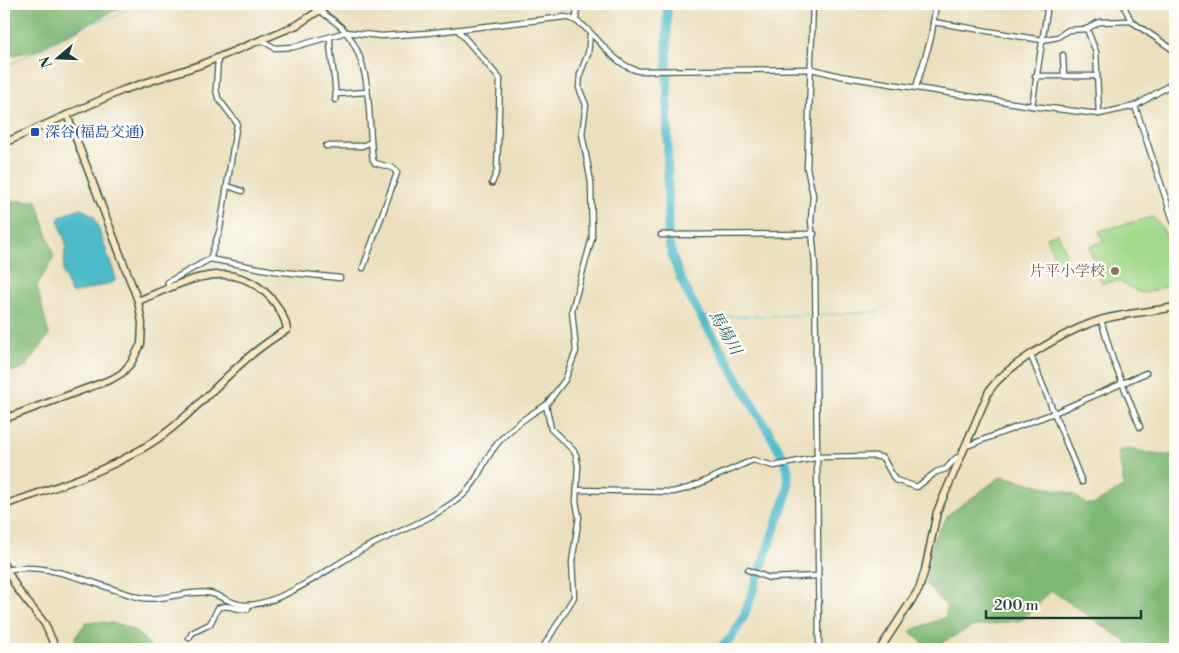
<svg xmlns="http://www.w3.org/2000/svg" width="1179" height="653" font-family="'Libre Bodoni','Noto Serif JP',serif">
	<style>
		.green { fill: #a1d889; stroke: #608a5e }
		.forest { fill: #80b875; stroke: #507a54 }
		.water { fill: #4dbac9; stroke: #367c7e }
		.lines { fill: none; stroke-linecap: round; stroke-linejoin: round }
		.stream { stroke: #4dbac9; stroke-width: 1 }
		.river { stroke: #4dbac9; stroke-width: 9 }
		.street-casing { stroke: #3e5549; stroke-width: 7 }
		.secondary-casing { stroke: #3e5549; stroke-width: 9 }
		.street { stroke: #fff; stroke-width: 4.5 }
		.secondary { stroke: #fae7c3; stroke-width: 6 }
		.transit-dot { fill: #1a4fb4; stroke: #fdfcf7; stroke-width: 2 }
		.education-dot { fill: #8d6e63; stroke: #fdfcf7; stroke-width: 2 }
		.labels { text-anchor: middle; stroke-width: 5; stroke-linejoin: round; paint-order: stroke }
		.transit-label { font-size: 15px; fill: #164399; stroke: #fdfcf7; text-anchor: start }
		.education-label { font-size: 15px; fill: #785e54; stroke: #fdfcf7; text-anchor: end }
		.water-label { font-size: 16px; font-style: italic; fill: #2d6261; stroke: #fdfcf7 }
	</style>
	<rect width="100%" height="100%" fill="#fdfcf7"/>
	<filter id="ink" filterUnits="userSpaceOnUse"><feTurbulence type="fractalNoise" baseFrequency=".02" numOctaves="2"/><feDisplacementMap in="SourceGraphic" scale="10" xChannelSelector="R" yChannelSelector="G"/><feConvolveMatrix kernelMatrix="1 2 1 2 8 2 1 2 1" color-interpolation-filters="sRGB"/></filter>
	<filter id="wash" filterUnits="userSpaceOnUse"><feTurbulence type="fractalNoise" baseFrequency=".0096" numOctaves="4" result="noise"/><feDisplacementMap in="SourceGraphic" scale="20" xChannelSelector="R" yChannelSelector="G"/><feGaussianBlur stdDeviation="1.12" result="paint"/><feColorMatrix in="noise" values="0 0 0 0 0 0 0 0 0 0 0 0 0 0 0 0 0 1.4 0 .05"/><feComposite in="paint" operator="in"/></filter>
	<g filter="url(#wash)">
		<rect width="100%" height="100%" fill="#ecdfbe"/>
		<!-- green -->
		<g class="green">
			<path d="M1153 217C1169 231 1179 267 1167 285 1161 290 1148 291 1141 293L1118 281 1102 283 1089 247 1103 241 1099 231Z"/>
			<polygon points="1058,233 1067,257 1056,261 1046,237"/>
		</g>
		<!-- forest -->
		<g class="forest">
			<polygon points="4,4 127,4 36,51 4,56"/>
			<polygon points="4,201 37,201 54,257 37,286 49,335 26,367 4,374"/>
			<path d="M1129 449C1143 451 1164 459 1175 453V649H1136L1051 590 1022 620 972 627 929 649 910 631 946 617 947 607 926 584 934 538 949 514 1002 476 1073 494 1086 504H1095L1124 486 1118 451Z"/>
			<path d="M86 622C117 622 133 623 152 649H78L75 638Z"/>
		</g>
		<!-- water -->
		<polygon class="water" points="80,208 94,216 116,278 114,282 73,294 71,293 63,272 66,243 58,220 61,216"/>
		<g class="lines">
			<!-- stream -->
			<g class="stream">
				<polyline points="4,65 13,63 44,47 62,31 116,16 132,4"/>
				<polyline points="817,315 879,312"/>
				<polyline points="701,317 813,315"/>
			</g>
			<!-- river -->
			<path class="river" d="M667 4 668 237C675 279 699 313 720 348 741 385 762 421 784 458L788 470V491L744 616 731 638 719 649"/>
		</g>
	</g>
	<g filter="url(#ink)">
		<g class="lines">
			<defs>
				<g id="street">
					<path d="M309 4C321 12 337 21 346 32 374 67 367 118 373 160L375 163 393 168 397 173 363 268"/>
					<polyline points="813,4 807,168 813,195 811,220 815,265 819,649"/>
					<polyline points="1123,4 1131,21"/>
					<polyline points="576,19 577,4"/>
					<polyline points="933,22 1042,40 1058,37 1068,30 1087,29 1099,22 1131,21 1175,51"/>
					<polyline points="1087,29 1096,52 1099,114"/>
					<polyline points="458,30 500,79 497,171 492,183"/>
					<path d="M330 38C329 52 338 92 335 100"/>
					<path d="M261 40 275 48 294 47 346 32 381 36 427 33 565 17C592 21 607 64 639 71L812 69 840 76 1032 106 1099 114 1135 106 1175 82"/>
					<polyline points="1063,55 1064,76"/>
					<polyline points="1035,76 1097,76"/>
					<polyline points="916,87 931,38 936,4"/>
					<polyline points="337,94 366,92"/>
					<polyline points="1032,106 1047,11 1045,7 1038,4"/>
					<polyline points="1135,106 1175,226"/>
					<polyline points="326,146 362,146 371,142"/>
					<polyline points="228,186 242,191"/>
					<polyline points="661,235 814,234"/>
					<polyline points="210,259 274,271 340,278"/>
					<polyline points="168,289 168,282 210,259 220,229 237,123 218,98 216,89 218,58"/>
					<polyline points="1101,320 1113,360 1140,427"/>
					<polyline points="1031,356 1082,482"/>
					<polyline points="964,447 1054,413 1146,373"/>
					<polyline points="577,490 673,492 689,488 753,460 774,466 820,457 875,456 883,458 895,480 917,487 936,472 946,469 956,458 960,457"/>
					<path d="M6 570C50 561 97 586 138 597 162 603 187 589 209 593 222 595 231 605 245 605 280 606 332 566 363 549 396 532 434 519 463 495 478 482 482 463 494 448 506 431 528 415 546 405"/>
					<polyline points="748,570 769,578 818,576"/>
					<path d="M189 638 192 633 210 624 218 608C229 603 236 611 248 609V605"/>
					<polyline points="542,649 574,597 572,562 579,517 576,502 578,466 576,455 573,450 551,429 546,405 565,380 576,351 572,310 592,238 591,182 582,134 586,105 579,88 580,74 588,54 590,34"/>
				</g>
				<g id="secondary">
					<polyline points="4,143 123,90 200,65 297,25 329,4"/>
					<polyline points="4,419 112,379 122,373 131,363 141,344 142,323 138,301 67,115"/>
					<path d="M4 505C61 485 124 467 172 428 211 396 242 355 287 330 286 319 277 304 269 296 229 255 182 283 138 301"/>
					<polyline points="4,565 18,590 45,624 56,649"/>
					<path d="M880 649 919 589 925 570 937 512 989 391C1007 364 1068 330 1100 320 1124 313 1150 312 1175 307"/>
				</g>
			</defs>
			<!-- street casing -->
			<use href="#street" class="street-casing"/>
			<!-- secondary casing -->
			<use href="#secondary" class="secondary-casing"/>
			<!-- street -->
			<use href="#street" class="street"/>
			<!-- secondary -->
			<use href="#secondary" class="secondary"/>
		</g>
	</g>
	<!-- markers -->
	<rect class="transit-dot" x="30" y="127" width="10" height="10" rx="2.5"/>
	<circle class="education-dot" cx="1115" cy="271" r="5"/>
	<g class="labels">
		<!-- transit labels -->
		<g class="transit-label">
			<text x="45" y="137">深谷(福島交通)</text>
		</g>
		<!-- education labels -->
		<g class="education-label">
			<text x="1105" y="276">片平小学校</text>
		</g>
		<!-- water labels -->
		<g class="water-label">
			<text transform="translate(726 332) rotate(60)" y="6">馬場川</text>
		</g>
	</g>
	<!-- margin -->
	<rect width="1179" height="653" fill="none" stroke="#fdfcf7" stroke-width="20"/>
	<!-- north arrow -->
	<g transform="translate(58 58) rotate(251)" stroke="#fdfcf7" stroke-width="4" paint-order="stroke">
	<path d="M0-4L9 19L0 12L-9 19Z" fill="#1f3d34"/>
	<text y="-8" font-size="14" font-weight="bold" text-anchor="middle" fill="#1f3d34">N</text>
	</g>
	<!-- scale -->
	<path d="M986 610v8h155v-8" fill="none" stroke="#1f3d34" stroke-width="2.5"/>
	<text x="994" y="610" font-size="15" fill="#1f3d34" stroke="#fdfcf7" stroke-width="4" paint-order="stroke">200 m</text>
</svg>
